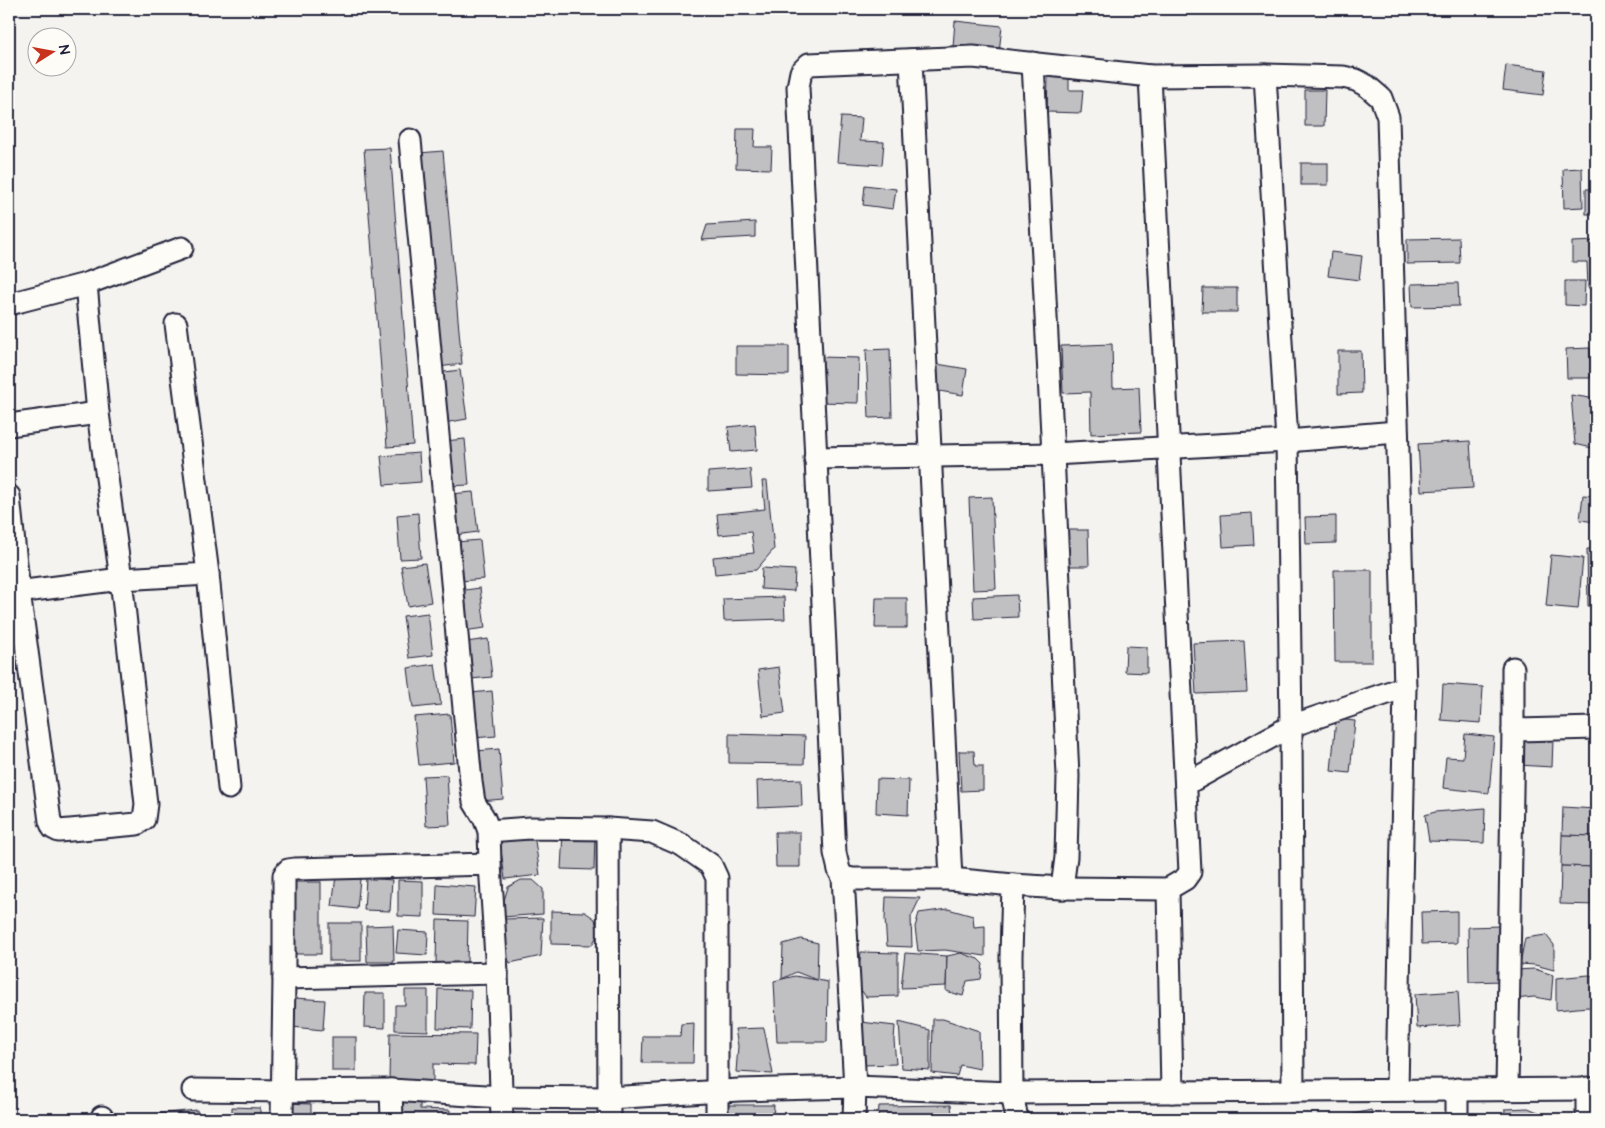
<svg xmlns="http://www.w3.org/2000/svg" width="1605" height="1128" font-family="'Architects Daughter',sans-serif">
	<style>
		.building { fill: #c0bfc2; stroke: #22223b }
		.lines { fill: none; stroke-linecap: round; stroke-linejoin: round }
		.street-casing { stroke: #22223b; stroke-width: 25 }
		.street { stroke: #fdfcf7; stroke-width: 21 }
	</style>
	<rect width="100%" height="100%" fill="#f4f3ef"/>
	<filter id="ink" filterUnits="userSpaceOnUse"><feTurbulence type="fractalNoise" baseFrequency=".02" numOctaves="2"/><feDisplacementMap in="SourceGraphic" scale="10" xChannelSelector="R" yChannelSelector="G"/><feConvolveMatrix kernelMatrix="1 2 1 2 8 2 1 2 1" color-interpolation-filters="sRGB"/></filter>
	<g filter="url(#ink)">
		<!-- building -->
		<g class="building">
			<polygon points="955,21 1002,26 999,52 953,47"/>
			<polygon points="1506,65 1546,70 1543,95 1503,90"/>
			<polygon points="1048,76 1069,77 1069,90 1083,90 1081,113 1047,112"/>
			<polygon points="1305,90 1325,90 1324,126 1305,126"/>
			<polygon points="841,117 862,118 860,141 884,142 882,165 837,162"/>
			<polygon points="737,129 755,129 754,147 772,147 771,169 736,168"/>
			<polygon points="390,148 413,445 387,447 364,149"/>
			<polygon points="443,151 462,364 438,367 419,153"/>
			<rect x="1301" y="163" width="27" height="22"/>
			<polygon points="1582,168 1583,207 1564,208 1563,169"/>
			<polygon points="865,185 896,189 893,209 863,205"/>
			<rect x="1586" y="189" width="10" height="25"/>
			<polygon points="755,222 755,237 702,240 707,225"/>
			<polygon points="1459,238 1460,263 1407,264 1407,239"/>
			<polygon points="1596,241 1596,288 1588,288 1587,262 1572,262 1572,242"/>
			<polygon points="1331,252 1362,256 1359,280 1328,276"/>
			<polygon points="1565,281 1585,281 1584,306 1565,305"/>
			<polygon points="1458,283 1459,306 1412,307 1411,284"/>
			<polygon points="1203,288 1237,288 1237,312 1202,312"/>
			<polygon points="1112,344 1113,388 1139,387 1141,432 1091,434 1090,392 1063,393 1061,346"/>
			<polygon points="736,346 789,346 789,375 736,374"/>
			<polygon points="1590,348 1591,378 1567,378 1566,349"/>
			<polygon points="890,349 892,417 869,418 866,350"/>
			<polygon points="1338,351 1361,351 1362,393 1338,394"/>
			<polygon points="820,357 859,358 858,403 819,402"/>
			<polygon points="937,364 967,369 963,395 933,390"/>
			<polygon points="460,370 467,419 444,423 437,373"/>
			<polygon points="1571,395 1596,399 1596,449 1575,444"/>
			<polygon points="755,424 757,450 731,452 728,427"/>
			<polygon points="465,439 469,485 448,486 444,441"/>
			<polygon points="1470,441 1473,488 1421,491 1418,444"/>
			<polygon points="419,453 421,482 384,485 381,456"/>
			<polygon points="750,469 752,488 708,491 708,472"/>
			<polygon points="762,481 767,481 774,549 756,570 715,574 713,557 754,553 751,532 719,535 717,514 765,509"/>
			<polygon points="473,492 478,532 455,535 450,494"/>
			<polygon points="1583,495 1596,496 1596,522 1580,520"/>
			<polygon points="992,497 996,589 973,590 969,498"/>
			<polygon points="418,513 421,558 400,559 397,515"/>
			<polygon points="1252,513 1254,545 1223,547 1221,515"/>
			<polygon points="1336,516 1336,543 1306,544 1305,517"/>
			<polygon points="1067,530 1088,530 1089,566 1067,566"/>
			<polygon points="480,540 484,579 460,581 456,542"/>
			<polygon points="1587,549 1596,549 1596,606 1588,606"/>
			<polygon points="1551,555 1583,558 1578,609 1546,606"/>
			<polygon points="425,563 431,602 408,606 401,566"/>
			<polygon points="762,568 795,570 794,591 761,589"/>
			<polygon points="1334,570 1372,570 1372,662 1335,662"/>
			<polygon points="480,588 485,628 463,631 458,591"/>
			<polygon points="1017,595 1018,617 974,619 973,597"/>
			<polygon points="784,597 785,619 724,621 723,599"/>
			<polygon points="876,598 907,598 907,628 875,628"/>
			<polygon points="428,613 433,655 409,658 403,616"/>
			<polygon points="488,639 492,677 471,679 466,642"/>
			<polygon points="1244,641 1247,692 1196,694 1193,643"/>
			<polygon points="1126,646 1147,647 1147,673 1125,672"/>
			<polygon points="435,664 441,705 413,708 408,668"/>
			<polygon points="779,667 785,713 763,716 758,670"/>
			<polygon points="1443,684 1483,687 1481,723 1441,720"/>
			<polygon points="492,691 496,736 474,738 470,693"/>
			<polygon points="450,714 454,762 419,765 414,717"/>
			<polygon points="1336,719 1355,721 1350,773 1331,771"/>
			<polygon points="729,734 805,736 804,764 729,763"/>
			<polygon points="1465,734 1494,737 1489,793 1443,788 1446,757 1463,758"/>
			<polygon points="1520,738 1553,740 1552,767 1518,765"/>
			<polygon points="499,749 503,799 480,801 476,751"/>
			<polygon points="959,751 974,751 975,766 983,766 983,790 961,791"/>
			<polygon points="447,775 450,825 426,826 423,776"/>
			<polygon points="801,779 802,806 758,808 757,781"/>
			<polygon points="877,779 909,780 908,815 876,813"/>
			<polygon points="1563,807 1596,809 1596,836 1562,835"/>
			<polygon points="1485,808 1484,843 1429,841 1425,815 1435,812"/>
			<polygon points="563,832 595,833 594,870 561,869"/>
			<polygon points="775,832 800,832 800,867 776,867"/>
			<polygon points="534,834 540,875 505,879 499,836"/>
			<polygon points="1562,835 1596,836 1596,867 1561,866"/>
			<polygon points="1561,866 1596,867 1596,905 1560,904"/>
			<polygon points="336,876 360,879 357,909 332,906"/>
			<polygon points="366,878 392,880 390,911 364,910"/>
			<polygon points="398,880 423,881 423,917 398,916"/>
			<polygon points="521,880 533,880 543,889 543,914 502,917 502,907 508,887"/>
			<rect x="286" y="882" width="35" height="72"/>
			<polygon points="437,884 476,887 474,917 436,915"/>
			<polygon points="886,897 920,898 911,917 912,947 887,946 885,919"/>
			<polygon points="948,909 973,916 974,927 985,926 985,956 945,950 918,951 915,927 919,913"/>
			<polygon points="551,911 585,912 595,919 598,934 592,945 551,944"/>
			<polygon points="1457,911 1457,943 1422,944 1421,912"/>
			<polygon points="543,918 541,956 510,963 503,948 503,919"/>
			<polygon points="437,920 468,921 467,963 436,963"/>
			<rect x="329" y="923" width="32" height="38"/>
			<polygon points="393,925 394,962 367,962 366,926"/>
			<polygon points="1500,926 1502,981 1469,982 1468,927"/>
			<polygon points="398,930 428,932 427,955 396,953"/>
			<polygon points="1546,935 1554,945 1554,970 1535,965 1520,964 1525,938"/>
			<polygon points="801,939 818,943 817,980 796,972 782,979 783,944"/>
			<polygon points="861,952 898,953 898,996 866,997 857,984"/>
			<polygon points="905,953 947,956 946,986 901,988"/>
			<polygon points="961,953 978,959 983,964 981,979 967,981 963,996 946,991 947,956"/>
			<polygon points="1535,969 1553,975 1551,1000 1534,997 1515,999 1515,970"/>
			<polygon points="1589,975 1596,978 1596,1010 1588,1007 1556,1010 1556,978"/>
			<polygon points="795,976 828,982 827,1042 777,1042 774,981"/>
			<polygon points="438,989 471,990 470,1029 437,1028"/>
			<polygon points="405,990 428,990 428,1031 395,1030 395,1005 405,1005"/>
			<polygon points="1458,991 1460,1025 1417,1028 1415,994"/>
			<polygon points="365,993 385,993 385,1028 364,1027"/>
			<polygon points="294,998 325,1000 323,1030 292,1027"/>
			<polygon points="933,1019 943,1019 979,1031 980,1069 960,1065 957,1076 932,1073"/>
			<polygon points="861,1022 895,1026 894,1040 896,1064 863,1065"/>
			<polygon points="899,1022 930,1030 930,1070 902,1068"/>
			<polygon points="694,1023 693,1063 642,1063 643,1036 680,1036 681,1024"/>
			<polygon points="764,1028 773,1074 736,1072 738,1046 735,1029"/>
			<polygon points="390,1033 476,1034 475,1065 433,1064 433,1081 389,1080"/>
			<rect x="332" y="1037" width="24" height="34"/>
			<polygon points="397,1098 420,1098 420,1109 450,1110 450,1119 397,1119"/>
			<polygon points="286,1103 311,1104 311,1119 286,1119"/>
			<polygon points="728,1105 774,1105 773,1119 728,1119"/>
			<polygon points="951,1105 952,1114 962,1112 960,1119 878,1119 879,1106"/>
			<polygon points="232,1107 260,1108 260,1119 232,1119"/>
			<polygon points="1528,1108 1550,1117 1550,1119 1504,1119 1505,1109"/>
			<polygon points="197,1110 198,1119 156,1119 155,1114"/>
			<polygon points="1371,1110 1375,1119 1337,1119 1337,1118"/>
		</g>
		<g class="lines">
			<defs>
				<g id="street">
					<polyline points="911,60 951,879"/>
					<polyline points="1265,75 1343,77 1356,80 1367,86 1381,98 1388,117 1405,687 1397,1090"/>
					<polyline points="1150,76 1190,872 1185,879 1168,889 1172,1092"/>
					<polyline points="410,140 471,782 474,802 484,818 489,831 490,864"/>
					<polyline points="9,304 86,284 182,248"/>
					<polyline points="9,425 98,413"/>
					<polyline points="815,458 1053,454 1287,441 1397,432"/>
					<polyline points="9,496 19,592 50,821 53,828 59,831 137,824 144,819 146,804 121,579 98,413 86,284"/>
					<polyline points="208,574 229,788"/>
					<polyline points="9,593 121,579 208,574 176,324"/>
					<polyline points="1513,730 1596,728"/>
					<polyline points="1186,784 1291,726 1405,687"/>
					<polyline points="608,829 609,1119"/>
					<polyline points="489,831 530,828 608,829 652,832 682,845 711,865 717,878 717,1119"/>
					<polyline points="843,877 855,1087 854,1119"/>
					<polyline points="1013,885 1062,888 1066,857 1068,776 1053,454 1033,63"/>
					<polyline points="1062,888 1168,889"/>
					<polyline points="284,978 497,973"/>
					<polyline points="1457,1089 1457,1119"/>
					<polyline points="1507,1089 1513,730 1513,668"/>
					<polyline points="193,1090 283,1091 391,1090 502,1097 608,1098 739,1090 855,1087 1012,1093 1596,1089"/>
					<polyline points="391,1090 392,1119"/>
					<polyline points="102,1117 103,1119"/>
					<polyline points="282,1119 284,978 284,875 288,870 295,869 490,864 497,973 502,1119"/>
					<polyline points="1017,1119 1012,1093 1011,956 1013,885 951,879 853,879 843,877 839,870 835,853 798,87 801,72 809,64 973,57 1150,76 1265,75 1287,441 1291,726 1293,1091"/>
					<polyline points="1587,1119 1587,1088"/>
				</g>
			</defs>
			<!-- street casing -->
			<use href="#street" class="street-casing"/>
			<!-- street -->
			<use href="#street" class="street"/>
		</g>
	</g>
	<!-- margin -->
	<rect width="1605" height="1128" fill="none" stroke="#fdfcf7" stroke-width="30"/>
	<rect x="15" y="15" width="1575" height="1098" fill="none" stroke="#22223b" stroke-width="2" filter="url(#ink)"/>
	<!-- north arrow -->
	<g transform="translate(52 52) rotate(79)"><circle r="24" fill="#fdfcf7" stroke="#a5a5ac"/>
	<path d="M0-4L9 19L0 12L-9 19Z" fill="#c8321e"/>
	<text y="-8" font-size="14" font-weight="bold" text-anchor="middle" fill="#22223b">N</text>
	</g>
</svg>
